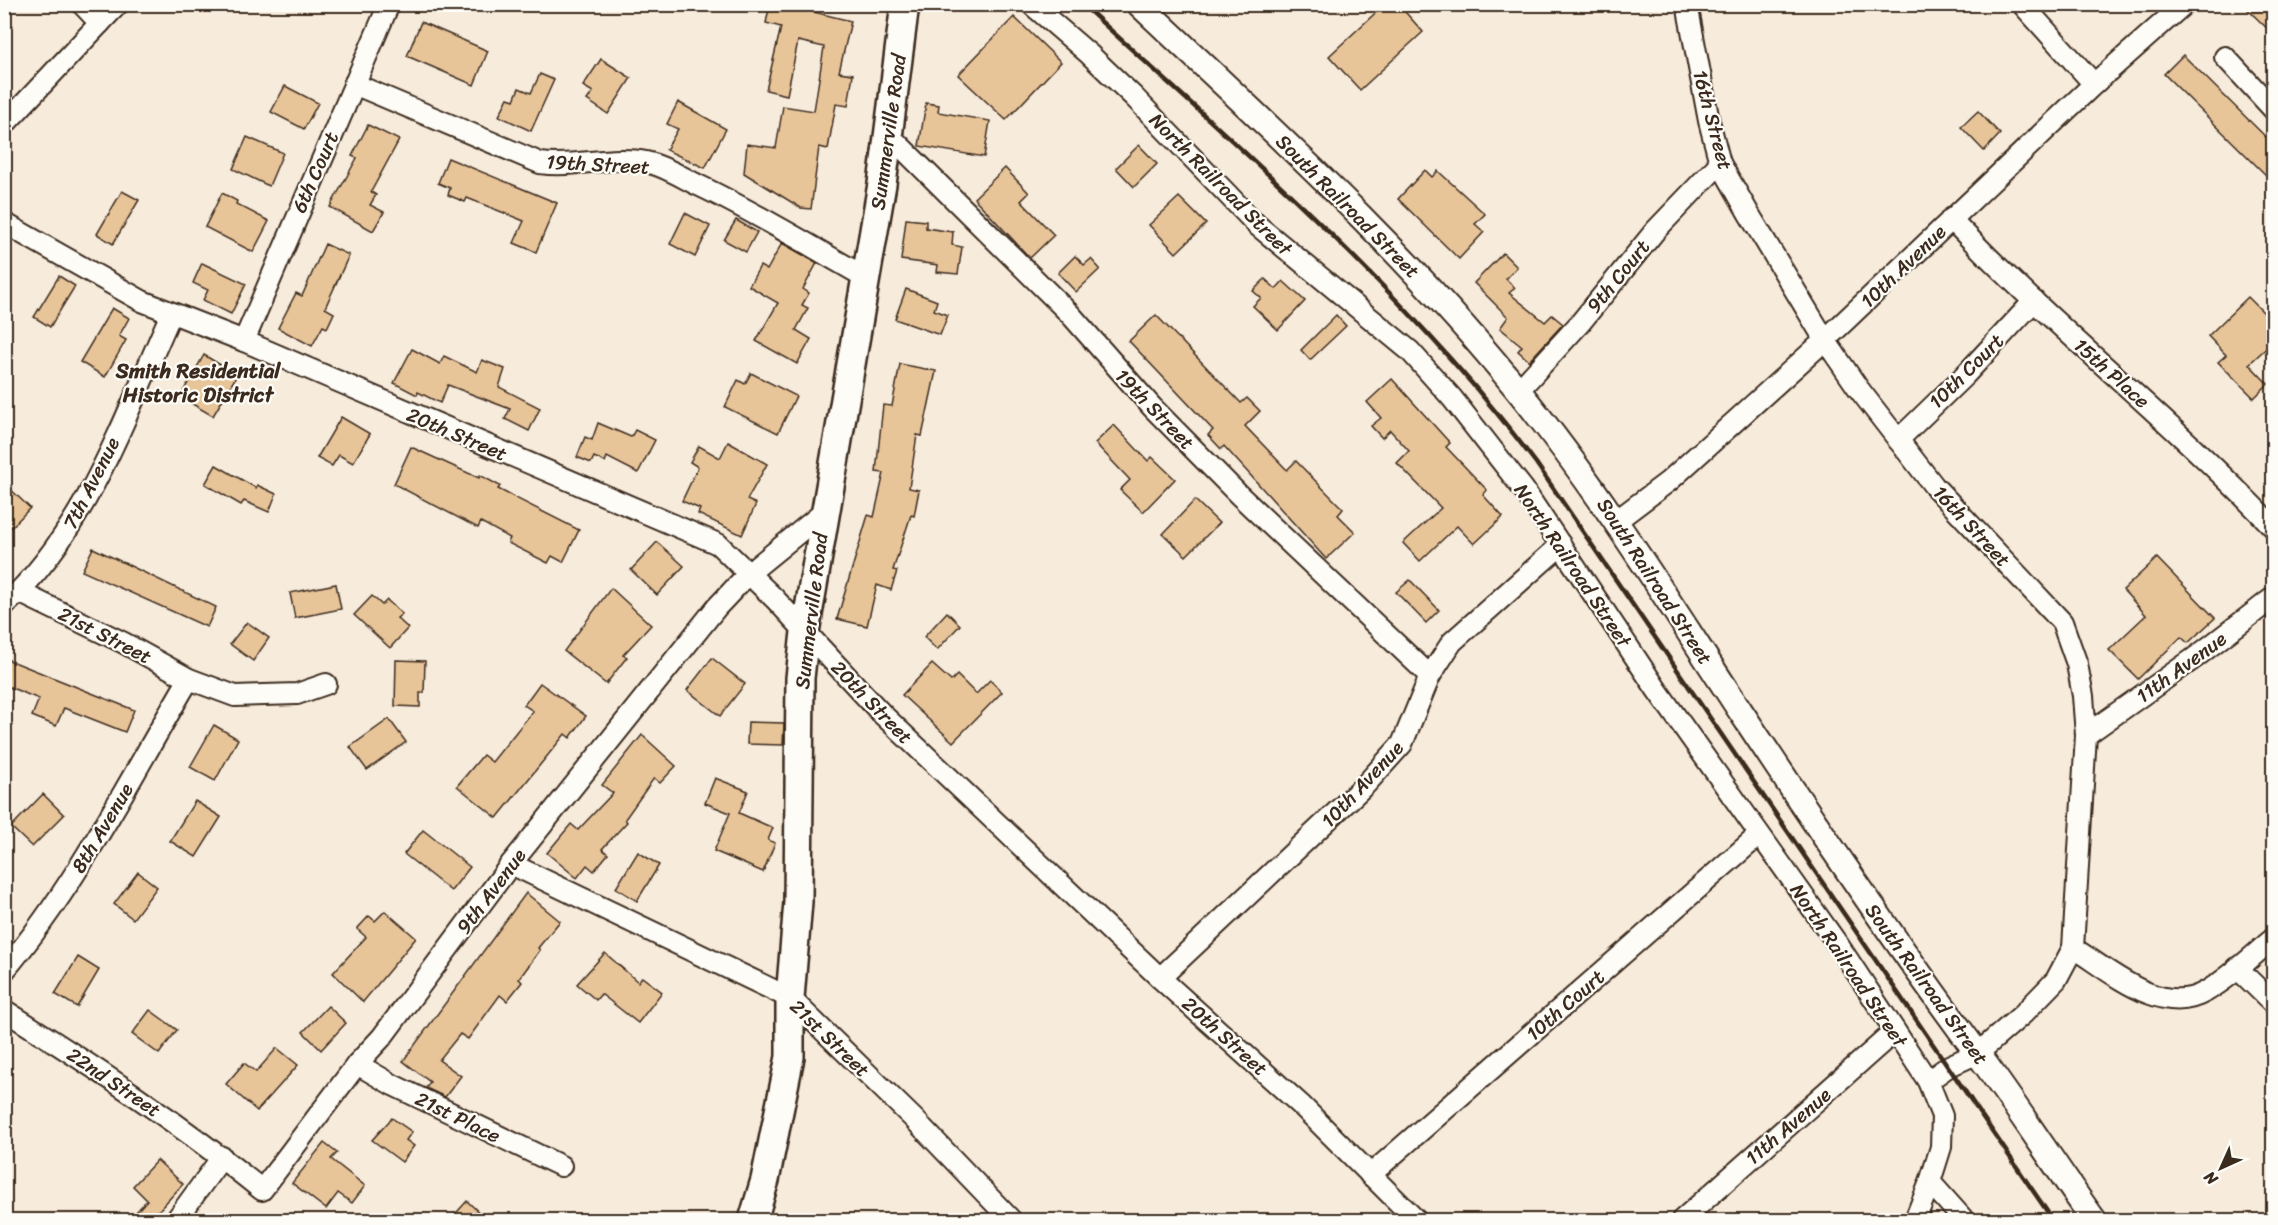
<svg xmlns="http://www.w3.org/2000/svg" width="2278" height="1225" font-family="Sriracha,sans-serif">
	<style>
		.building { fill: #e8c499; stroke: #3b2a1e; stroke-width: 1.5 }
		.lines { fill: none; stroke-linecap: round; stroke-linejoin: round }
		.minor-casing { stroke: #3b2a1e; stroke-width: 24 }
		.tertiary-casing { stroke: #3b2a1e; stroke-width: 28 }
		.secondary-casing { stroke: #3b2a1e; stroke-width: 32 }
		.minor { stroke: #fdfcf7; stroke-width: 20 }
		.tertiary { stroke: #fdfcf7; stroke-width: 24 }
		.secondary { stroke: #fdfcf7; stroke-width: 27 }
		.rail { stroke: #3b2a1e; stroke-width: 4.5 }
		.labels { text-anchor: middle; stroke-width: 4.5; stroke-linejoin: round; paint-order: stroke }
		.street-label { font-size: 20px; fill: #3b2a1e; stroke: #fdfcf7 }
		.neighbourhood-label { font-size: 21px; font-weight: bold; fill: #3b2a1e; stroke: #fdfcf7 }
	</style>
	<rect width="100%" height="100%" fill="#f7ebdb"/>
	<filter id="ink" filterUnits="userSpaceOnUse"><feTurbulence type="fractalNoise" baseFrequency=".0167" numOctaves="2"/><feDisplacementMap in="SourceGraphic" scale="12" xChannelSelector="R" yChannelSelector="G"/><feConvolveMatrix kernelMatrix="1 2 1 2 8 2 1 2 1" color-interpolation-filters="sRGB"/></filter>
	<g filter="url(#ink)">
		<!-- building -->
		<g class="building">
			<polygon points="770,4 781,4 851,21 839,72 853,74 848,106 836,104 828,149 819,147 811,209 801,208 744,173 747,144 776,148 783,106 814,111 824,47 798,41 787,95 766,90 781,27 766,23"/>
			<polygon points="1385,4 1398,4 1423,32 1360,90 1329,56"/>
			<polygon points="2242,4 2274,4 2274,35"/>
			<polygon points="1014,17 1061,62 1006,120 958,75"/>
			<polygon points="421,22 488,51 474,85 407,56"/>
			<polygon points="2183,55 2274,145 2274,183 2164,74"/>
			<polygon points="601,59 631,78 608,114 587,100 593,92 583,86"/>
			<polygon points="540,74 554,80 531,131 499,116 508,98 514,100 519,88 531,93"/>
			<polygon points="285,86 318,103 304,129 271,112"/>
			<polygon points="678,102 726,129 705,168 666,150 678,129 667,124"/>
			<polygon points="926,103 939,105 938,112 990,121 984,157 919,146"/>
			<polygon points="1978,111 2000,134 1984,151 1961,127"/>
			<polygon points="368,125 399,140 371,192 376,195 370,205 384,212 373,231 330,207 357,158 352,156"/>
			<polygon points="247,137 283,153 269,186 233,169"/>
			<polygon points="1139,145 1157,164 1134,187 1116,168"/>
			<polygon points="448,158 557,203 536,252 514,243 524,221 467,198 465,202 448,195 450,188 438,183"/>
			<polygon points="1005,168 1029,193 1021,201 1054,235 1030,258 974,198"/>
			<polygon points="1425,170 1432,177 1438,171 1485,214 1475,224 1484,232 1459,259 1398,199"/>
			<polygon points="122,191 139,200 113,244 97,234"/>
			<polygon points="222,193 237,201 236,204 269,221 253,252 205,227"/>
			<polygon points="1179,197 1206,224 1176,253 1149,225"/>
			<polygon points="685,213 710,226 695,257 670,244"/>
			<polygon points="906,219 926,221 926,228 953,232 952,245 962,247 958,274 937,272 938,265 901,260"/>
			<polygon points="736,220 757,232 746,252 724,240"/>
			<polygon points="782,243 817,263 803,289 809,293 802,305 808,308 796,330 811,339 797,364 756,341 778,303 749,286 760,266 767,270"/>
			<polygon points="325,244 349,255 325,308 334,313 327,328 323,326 312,346 278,328 296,293 302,296"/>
			<polygon points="1503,253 1517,267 1506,279 1515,288 1509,293 1545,322 1552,315 1563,324 1529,361 1518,351 1522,346 1500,328 1508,317 1474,283"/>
			<polygon points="1075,256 1084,265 1091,259 1100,269 1076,292 1058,273"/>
			<polygon points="202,263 246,284 231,314 203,300 208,290 193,283"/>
			<polygon points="59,276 75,286 50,327 34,317"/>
			<polygon points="1265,279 1276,289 1283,281 1305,301 1278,330 1253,306 1261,298 1253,291"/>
			<polygon points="906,289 937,301 934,310 948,315 940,335 895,319"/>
			<polygon points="2248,297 2274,323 2274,341 2249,364 2268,384 2254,398 2218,362 2226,355 2208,336"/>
			<polygon points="112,308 129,318 119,336 126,340 105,377 80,362"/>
			<polygon points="1156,315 1241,403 1247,398 1260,411 1245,426 1287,470 1296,461 1343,509 1338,515 1355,532 1326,559 1224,446 1221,449 1208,435 1213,430 1129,341"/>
			<polygon points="1336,315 1346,326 1310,360 1301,350"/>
			<polygon points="412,349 440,364 444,356 477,372 482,360 505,369 499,387 540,408 529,431 505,419 510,409 448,385 440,403 418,392 417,395 394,383"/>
			<polygon points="204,355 237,375 213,416 180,397"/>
			<polygon points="900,364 936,371 922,436 917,435 909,488 919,490 914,516 911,515 893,570 897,571 891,590 877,585 867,626 837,619 868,515 874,517 884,473 876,472 883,405 892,406"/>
			<polygon points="751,373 796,396 778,433 725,407 738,380 745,384"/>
			<polygon points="1392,379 1450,443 1446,447 1487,490 1483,495 1503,517 1474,544 1457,526 1420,561 1403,543 1441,508 1397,463 1409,451 1390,430 1382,438 1371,426 1381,418 1367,402"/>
			<polygon points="341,417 370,434 353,463 339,455 332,466 317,458"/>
			<polygon points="598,423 631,437 635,430 655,440 638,473 607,457 605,462 594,457 591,463 577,457 585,437 592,440"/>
			<polygon points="1114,425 1148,461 1152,457 1175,479 1143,512 1120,490 1130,480 1095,443"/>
			<polygon points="728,442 767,464 747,500 756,504 742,535 698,514 700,509 682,501 698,467 690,462 699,446 720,458"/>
			<polygon points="411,447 479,478 480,475 500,486 498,489 579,530 563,562 552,556 548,563 508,543 510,538 481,522 478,528 394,484"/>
			<polygon points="216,465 256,488 257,485 276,494 269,512 244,501 241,505 205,484"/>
			<polygon points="4,483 30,508 4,535"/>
			<polygon points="1195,500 1219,523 1186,556 1163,534"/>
			<polygon points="657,542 684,566 657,595 631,570"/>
			<polygon points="93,548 216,607 207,627 82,571"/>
			<polygon points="2157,558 2215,618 2188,643 2181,637 2138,679 2109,650 2146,615 2123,590"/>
			<polygon points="1410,580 1439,610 1426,623 1396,592"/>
			<polygon points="336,584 341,609 295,618 290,593"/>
			<polygon points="611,588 651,625 623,655 627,657 606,684 564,651"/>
			<polygon points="372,596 382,605 387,600 402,614 397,618 408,628 390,648 354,615"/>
			<polygon points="947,612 960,625 937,650 924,637"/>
			<polygon points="247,622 269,638 253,661 230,644"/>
			<polygon points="4,658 134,710 125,732 64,708 56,726 32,716 39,699 4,685"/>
			<polygon points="712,658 745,684 720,716 687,690"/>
			<polygon points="396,660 425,661 424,693 420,693 420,707 395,706"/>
			<polygon points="932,664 951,681 957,675 976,694 990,680 1002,692 953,742 902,695"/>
			<polygon points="540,683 586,716 570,738 565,734 497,818 457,786 483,755 492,762 533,711 524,705"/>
			<polygon points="389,719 406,742 367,770 350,747"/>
			<polygon points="748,722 784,723 783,745 747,744"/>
			<polygon points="214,725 238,739 215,781 190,767"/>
			<polygon points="642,735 676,766 660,783 654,778 625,819 627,822 602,849 608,854 594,871 587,865 577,878 547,853 571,824 578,830 613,793 602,785"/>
			<polygon points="715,778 748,791 739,813 773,828 768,840 775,843 763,872 714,851 730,813 705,803"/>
			<polygon points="43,794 64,815 32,847 11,827"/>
			<polygon points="195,801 221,817 196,857 170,841"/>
			<polygon points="423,830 470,867 451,891 404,854"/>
			<polygon points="638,852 659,865 637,901 616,888"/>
			<polygon points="138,872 157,887 133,919 114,904"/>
			<polygon points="526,893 560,921 538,948 540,950 519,979 522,982 507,1001 500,995 468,1039 460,1034 439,1060 461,1076 445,1097 426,1088 430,1082 403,1061"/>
			<polygon points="385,911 416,938 363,1002 333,973 366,937 357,929 369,916 375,921"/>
			<polygon points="605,953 638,982 642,977 662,992 638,1023 601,994 596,1000 577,984"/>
			<polygon points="78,957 99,970 77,1007 55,994"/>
			<polygon points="328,1006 346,1023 321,1050 303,1032"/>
			<polygon points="150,1010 177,1030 159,1054 132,1034"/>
			<polygon points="277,1048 298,1065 257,1111 226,1084 244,1063 256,1072"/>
			<polygon points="392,1118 412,1132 406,1140 414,1146 402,1162 372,1140"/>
			<polygon points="324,1143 337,1153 331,1159 365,1186 352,1203 338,1193 326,1209 292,1183"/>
			<polygon points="157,1160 183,1184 149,1221 128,1221 147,1200 133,1186"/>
			<polygon points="467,1201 488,1221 449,1221"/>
		</g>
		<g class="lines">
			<defs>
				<g id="minor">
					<polyline points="82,4 100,23"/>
					<polyline points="1031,4 1089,54 1134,97 1257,225 1410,351 1452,398 1524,490 1657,690 1839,946 1928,1081 1942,1116 1941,1147 1930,1182 1964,1220"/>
					<polyline points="1687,4 1709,121 1720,163 1749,214 1825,340 1858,388 1934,486 2062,622 2077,664 2083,696 2086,735 2073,948 2056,980 2023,1014 1978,1053 1949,1066 1928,1081"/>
					<polyline points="2022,4 2094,84"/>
					<polyline points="2225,57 2274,110"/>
					<path d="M354 84 540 163C575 168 612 155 646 162 665 166 683 178 700 186 757 213 810 246 865 277"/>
					<polyline points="4,125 118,4"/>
					<polyline points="889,135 1070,314 1152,407 1239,495 1430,676"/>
					<path d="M1951 219C2053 327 2171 419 2274 528"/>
					<polyline points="4,223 142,301 244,341 718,544 775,599 882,714 1160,978 1302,1106 1416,1220"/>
					<polyline points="244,341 389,4"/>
					<polyline points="1519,390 1581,322 1655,231 1720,163"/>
					<polyline points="1898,440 1965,375 2034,301"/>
					<polyline points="1616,521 1669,481 1825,340 2094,84 2184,4"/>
					<polyline points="19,592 124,643 189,679 235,696 297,694 326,684"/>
					<path d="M4 606C88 529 125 415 171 314"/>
					<polyline points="2086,735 2196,657 2274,597"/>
					<polyline points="511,864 790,998 915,1120 1011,1220"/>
					<path d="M2073 948C2108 969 2161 1018 2205 992 2230 978 2252 956 2274 938"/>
					<polyline points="2237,968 2274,1004"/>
					<path d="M4 971C79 882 130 778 189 679"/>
					<polyline points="1160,978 1366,784 1402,744 1430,676 1452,642 1561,545"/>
					<path d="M4 1010C93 1066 181 1124 262 1190L357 1064 382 1037 511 864 716 608 749 573 824 512"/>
					<polyline points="357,1064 393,1085 561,1166"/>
					<polyline points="1370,1175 1759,835"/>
					<polyline points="176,1220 222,1157"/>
					<polyline points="1682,1220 1895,1031"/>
					<polyline points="1915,1220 1930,1182"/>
				</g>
				<path id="tertiary" d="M1139 4C1271 129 1407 252 1521 394 1603 495 1671 606 1743 715 1819 830 1896 944 1978 1054 2019 1109 2055 1166 2094 1220"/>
				<polyline id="secondary" points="753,1220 765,1180 790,1057 790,998 798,902 800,678 805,632 882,184 905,4"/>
			</defs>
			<!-- minor casing -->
			<use href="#minor" class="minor-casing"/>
			<!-- tertiary casing -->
			<use href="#tertiary" class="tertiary-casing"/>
			<!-- secondary casing -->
			<use href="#secondary" class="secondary-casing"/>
			<!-- minor -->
			<use href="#minor" class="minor"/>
			<!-- tertiary -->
			<use href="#tertiary" class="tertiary"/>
			<!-- secondary -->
			<use href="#secondary" class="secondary"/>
			<!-- rail -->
			<path class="rail" d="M1082 4C1241 150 1406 290 1536 463L2053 1220"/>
		</g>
	</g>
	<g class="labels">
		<!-- street labels -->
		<g class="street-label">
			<text transform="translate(1713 120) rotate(75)" y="7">16th Street</text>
			<text transform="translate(888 132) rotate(-82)" y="7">Summerville Road</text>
			<text transform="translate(598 164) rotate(3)" y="7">19th Street</text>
			<text transform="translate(315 172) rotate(-66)" y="7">6th Court</text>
			<text transform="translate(1221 184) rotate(45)" y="7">North Railroad Street</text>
			<text transform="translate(1348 206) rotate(45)" y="7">South Railroad Street</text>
			<text transform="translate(1903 266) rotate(-44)" y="7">10th Avenue</text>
			<text transform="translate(1618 276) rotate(-51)" y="7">9th Court</text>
			<text transform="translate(1966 371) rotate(-45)" y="7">10th Court</text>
			<text transform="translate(2112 373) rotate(42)" y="7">15th Place</text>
			<text transform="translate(1155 409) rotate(46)" y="7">19th Street</text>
			<text transform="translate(457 434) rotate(23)" y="7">20th Street</text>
			<text transform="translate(91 483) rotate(-63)" y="7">7th Avenue</text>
			<text transform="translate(1972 526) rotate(47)" y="7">16th Street</text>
			<text transform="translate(1573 565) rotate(56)" y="7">North Railroad Street</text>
			<text transform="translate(1655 581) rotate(57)" y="7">South Railroad Street</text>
			<text transform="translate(811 611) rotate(-83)" y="7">Summerville Road</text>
			<text transform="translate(105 635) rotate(27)" y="7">21st Street</text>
			<text transform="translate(2181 667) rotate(-36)" y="7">11th Avenue</text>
			<text transform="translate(872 702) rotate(46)" y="7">20th Street</text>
			<text transform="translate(1362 784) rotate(-47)" y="7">10th Avenue</text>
			<text transform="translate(102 828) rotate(-59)" y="7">8th Avenue</text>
			<text transform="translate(491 891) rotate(-53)" y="7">9th Avenue</text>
			<text transform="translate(1849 965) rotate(56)" y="7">North Railroad Street</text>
			<text transform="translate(1927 984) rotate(54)" y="7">South Railroad Street</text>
			<text transform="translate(1565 1005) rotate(-41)" y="7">10th Court</text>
			<text transform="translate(1225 1036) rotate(42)" y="7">20th Street</text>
			<text transform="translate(830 1038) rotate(44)" y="7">21st Street</text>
			<text transform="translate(114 1082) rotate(34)" y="7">22nd Street</text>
			<text transform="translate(458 1117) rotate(26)" y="7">21st Place</text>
			<text transform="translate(1788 1126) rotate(-41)" y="7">11th Avenue</text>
		</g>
		<!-- neighbourhood labels -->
		<g class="neighbourhood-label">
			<text x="198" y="378">Smith Residential<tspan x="198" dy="24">Historic District</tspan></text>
		</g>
	</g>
	<!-- margin -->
	<rect width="2278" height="1225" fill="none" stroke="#fdfcf7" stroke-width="24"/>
	<rect x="12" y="12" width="2254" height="1201" fill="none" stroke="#3b2a1e" stroke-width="2" filter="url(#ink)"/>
	<!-- north arrow -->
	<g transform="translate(2221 1168) rotate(225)" stroke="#fdfcf7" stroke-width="4.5" paint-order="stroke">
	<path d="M0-4.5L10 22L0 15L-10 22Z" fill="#3b2a1e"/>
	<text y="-9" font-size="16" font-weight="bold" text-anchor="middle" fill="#3b2a1e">N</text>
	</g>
</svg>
